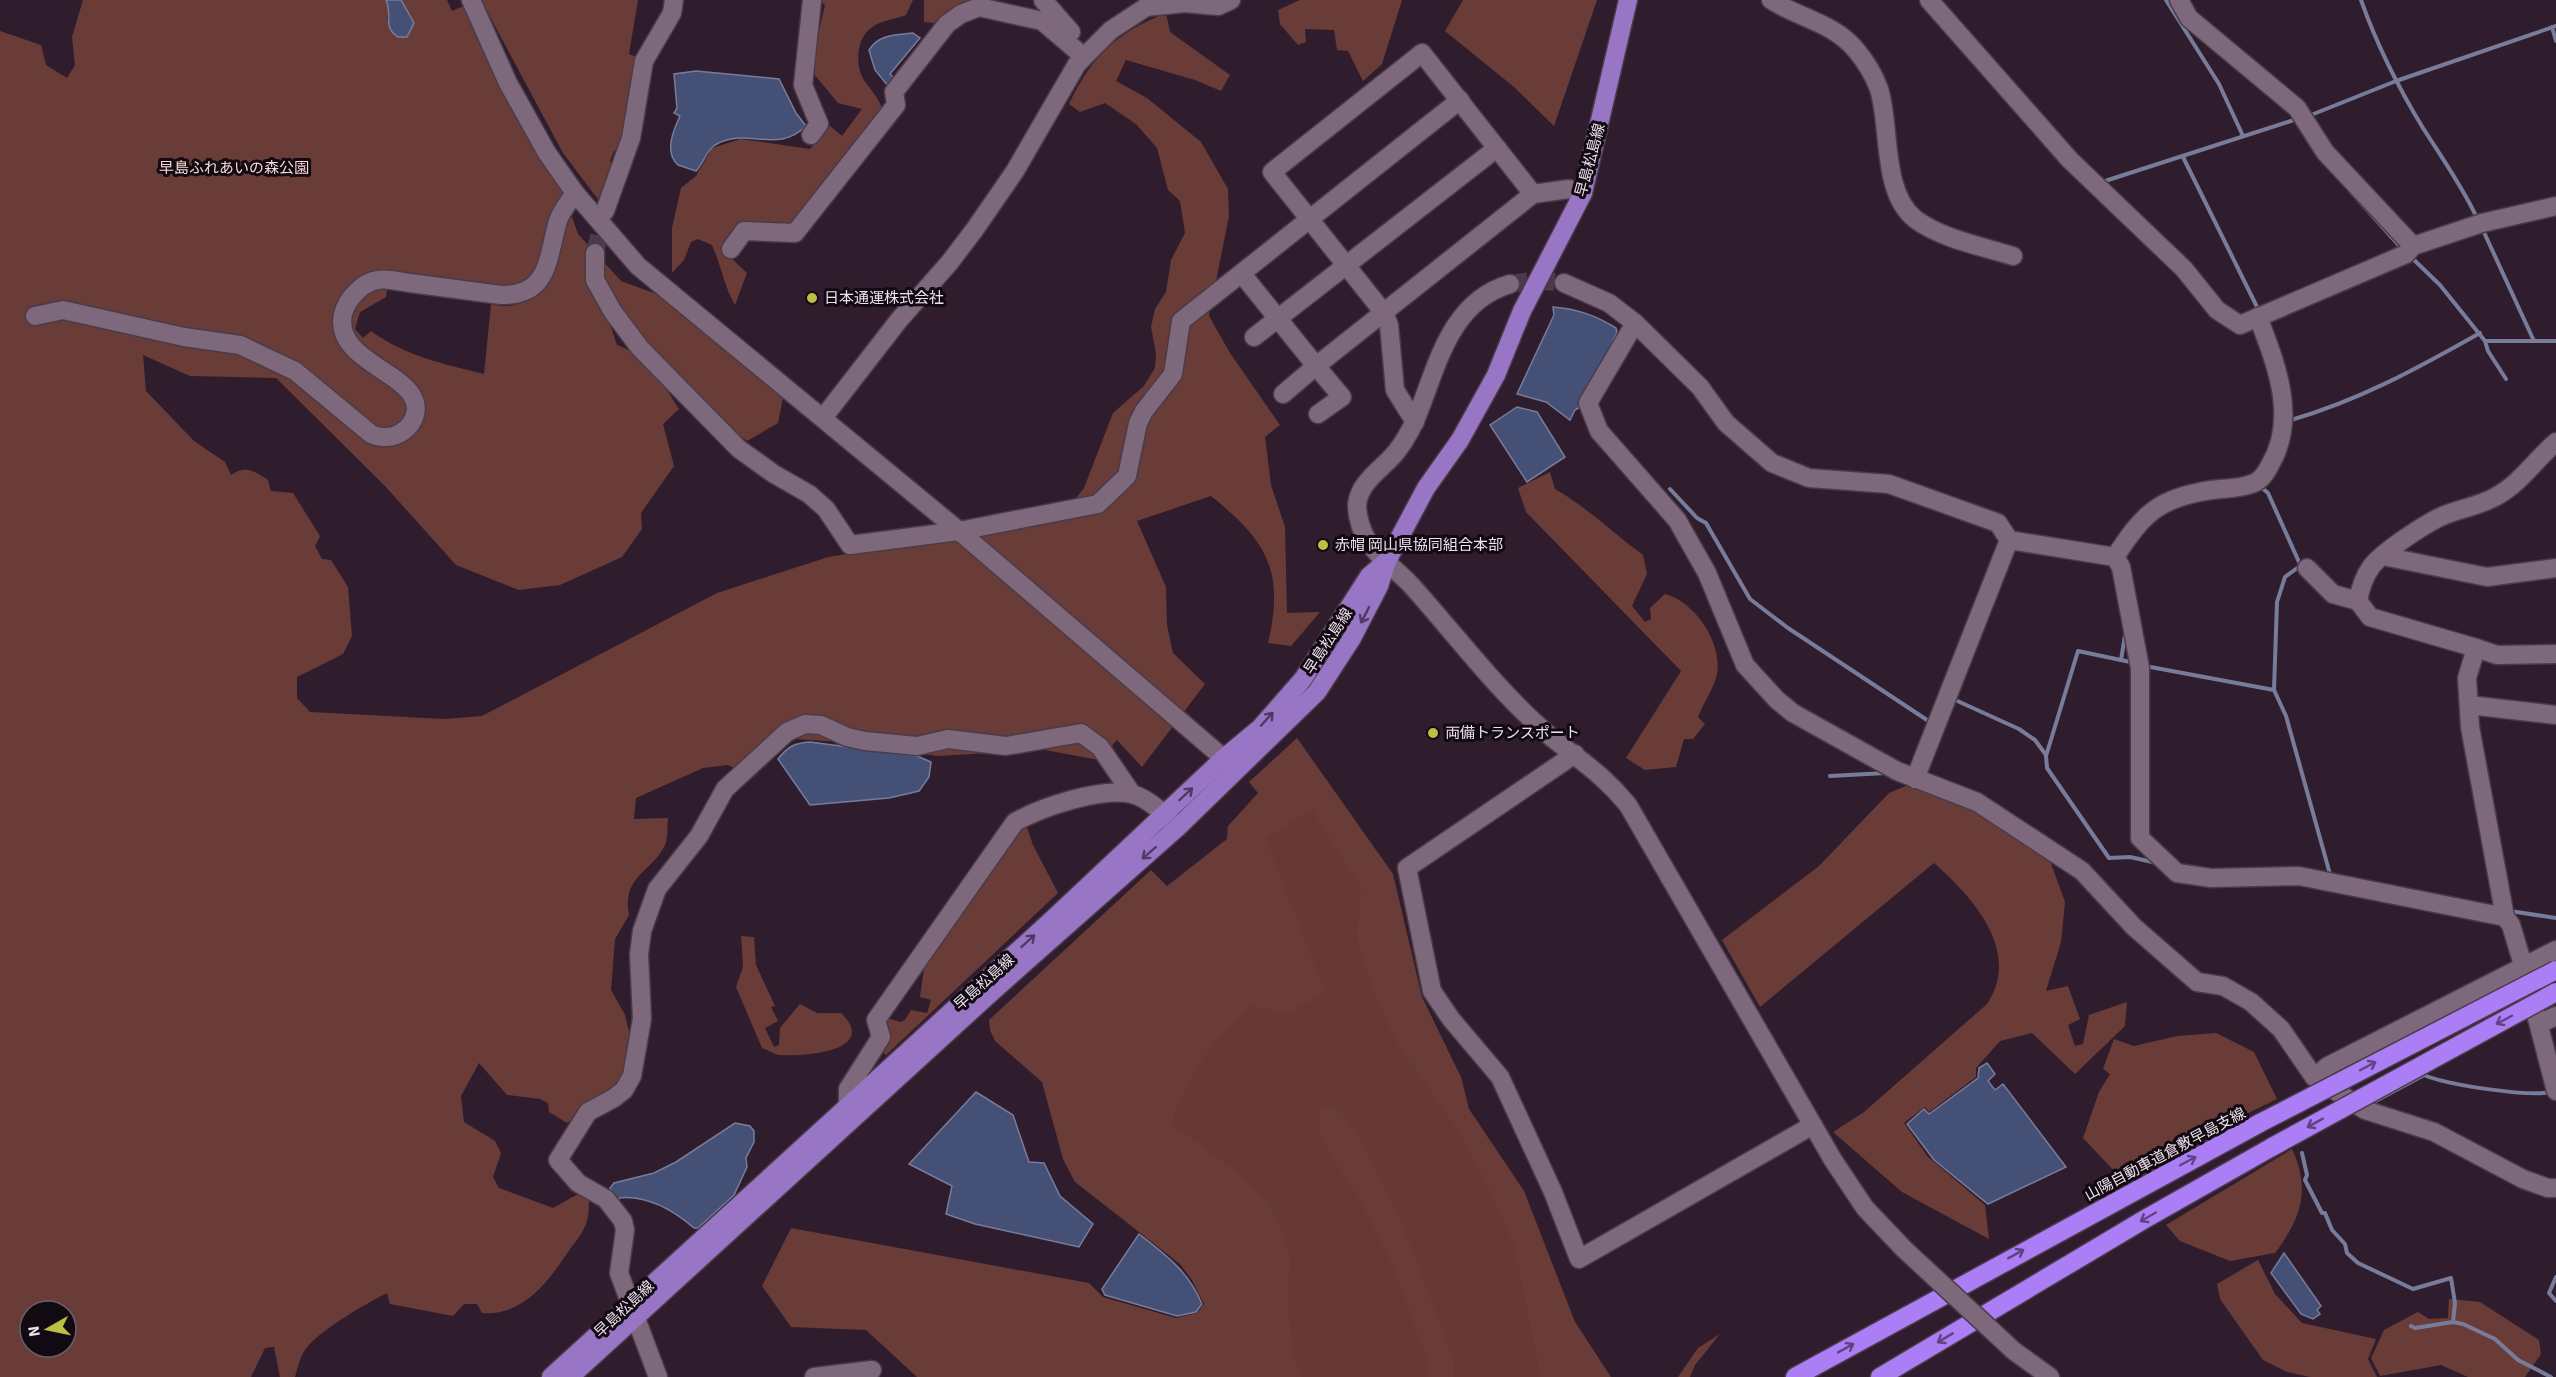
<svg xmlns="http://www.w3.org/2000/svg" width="2556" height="1377" font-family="'Source Sans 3','Noto Sans JP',sans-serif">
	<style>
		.green { fill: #663936 }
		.forest { fill: #693c38; fill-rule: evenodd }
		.water { fill: #455076; stroke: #787c9a; stroke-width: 1.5 }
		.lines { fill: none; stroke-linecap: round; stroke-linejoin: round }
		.stream { stroke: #787c9a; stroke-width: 4 }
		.minor-tunnel { stroke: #4c3a4b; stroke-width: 18; stroke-dasharray: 18 9; stroke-linecap: butt }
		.minor-casing { stroke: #4a3b4a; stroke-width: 21 }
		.major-casing { stroke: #4a3b4a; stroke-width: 21 }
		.highway-casing { stroke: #4a3b4a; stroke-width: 21 }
		.minor { stroke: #7d687c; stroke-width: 18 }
		.major { stroke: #9975c5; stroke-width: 18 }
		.highway { stroke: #ac7ef6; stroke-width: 18 }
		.minor-bridge-casing { stroke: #4a3b4a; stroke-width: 21; stroke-linecap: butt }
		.highway-bridge-casing { stroke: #4a3b4a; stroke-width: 21; stroke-linecap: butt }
		.minor-bridge { stroke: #7d687c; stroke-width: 18 }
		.highway-bridge { stroke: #ac7ef6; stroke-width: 18 }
		.oneway { stroke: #4f3a63 }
		.oneway2 { stroke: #5f4484 }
		.poi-dot { fill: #bdbf43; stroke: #120a12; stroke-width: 2 }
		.labels { text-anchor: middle; stroke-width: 6; stroke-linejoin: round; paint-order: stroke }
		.street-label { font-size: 15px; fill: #eee1ed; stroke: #120a12 }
		.park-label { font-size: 15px; fill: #f9d7d4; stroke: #120a12 }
		.poi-label { font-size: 15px; fill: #eee1ed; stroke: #120a12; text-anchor: start }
	</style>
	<rect width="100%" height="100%" fill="#2f1d2e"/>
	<!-- green -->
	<polygon class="green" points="1312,806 1363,886 1459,1127 1489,1183 1516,1245 1543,1377 1299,1377 1170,1124 1264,838"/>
	<!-- forest -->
	<g class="forest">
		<path d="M83 0H386L389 9 387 20 414 23 401 0H447L452 11 466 5 564 192C553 228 548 282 504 287L389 272 386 297 360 312 355 329 363 338 371 331C405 356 444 364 484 374L491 304C538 316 542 274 556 240 560 231 563 222 572 217L578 234 621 281 659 295 783 397 778 423 747 441 711 415 647 349 626 314 614 317 611 327 617 345C648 356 662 382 679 409L663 424 674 466 641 513 642 529 622 557 560 585 519 590 456 565 385 486 276 378 190 376 143 355 146 391 194 441 225 462 231 475C246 465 254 471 268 480L271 491 293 493 320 536 315 546 322 559 331 560 348 587 352 636 343 654 297 677V698L310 712 444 719 482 716 717 593 828 557 947 538 1076 498 1084 488 1113 413 1144 386 1155 368 1156 353 1151 327 1155 309 1166 292 1171 260 1185 233 1180 201 1168 190 1157 148 1136 124 1105 103 1080 112 1069 104C1092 56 1116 33 1166 13L1170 32 1230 75 1221 91 1195 80 1126 60 1116 81 1147 98 1201 142 1228 189 1229 216 1209 316 1230 353 1280 425 1265 437 1271 485 1285 527 1287 613 1320 612 1291 646 1268 643C1285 571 1267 541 1211 496L1137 521 1166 587 1167 625 1173 653 1205 684 1142 767 1117 740 1099 760 1045 750 938 756 840 742 796 739 782 747 754 777 728 765 703 768 636 798 634 819 668 818C667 826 668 835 666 842 656 871 621 874 629 915L615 939 611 990 625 1015 630 1036 629 1065 611 1095 567 1123 549 1112 548 1103 540 1099 507 1095 479 1063 461 1096 464 1122 495 1141 501 1153 493 1177 499 1188 553 1208 580 1193 589 1198C589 1203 589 1210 588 1216 586 1230 576 1241 568 1252 548 1282 523 1316 482 1313L477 1304H464L453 1316 390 1304 387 1293C365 1304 324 1328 308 1346 300 1355 298 1367 295 1377H280L274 1347 265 1348 251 1377H0V31L41 45 46 65 67 78 75 65 72 37ZM30 1311H66V1347H30Z"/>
		<polygon points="481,0 638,0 629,54 641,59 625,145 614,151 610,161 614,168 603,206 563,153"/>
		<path d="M819 0H913L906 15C896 19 879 21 871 28 856 39 855 66 864 80 872 92 879 97 883 112L795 228 742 227 729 252 732 259 747 273 735 305C724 286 721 265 712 245L698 239 691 242 684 260 672 273V228L681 188 696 176 712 148 741 139 810 149 830 126 842 136 862 109 838 103 814 74V53L825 5Z"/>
		<polygon points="924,0 978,0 960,3 934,23 924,22"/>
		<polygon points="1300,0 1402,0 1382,64 1363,81 1348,51 1337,50 1334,30 1305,29 1306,42 1298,45 1280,24 1278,10"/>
		<polygon points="1463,0 1597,0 1554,126 1514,87 1445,31"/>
		<path d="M1550 472 1555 489C1587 507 1613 533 1643 555L1647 574 1632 606 1645 622 1651 619 1650 608 1665 594C1696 602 1725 646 1716 678 1712 691 1703 704 1698 717L1705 724 1693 739H1684L1676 767 1645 770 1626 758 1681 671 1526 512 1518 488Z"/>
		<path d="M1297 738 1393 874 1422 997 1461 1077 1469 1109 1524 1191 1575 1322 1611 1377H1541L1514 1246 1488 1186 1457 1129 1395 1040 1374 993 1357 938 1361 888 1311 809 1266 839 1325 992C1313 1001 1302 1003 1290 1014L1251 1006C1212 1036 1188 1077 1172 1123 1216 1160 1280 1191 1289 1254 1291 1264 1289 1276 1289 1286 1289 1319 1289 1347 1302 1377H917L866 1330 791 1327 762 1286 791 1228 1089 1283 1103 1297 1176 1318 1197 1313 1204 1304 1192 1280 1180 1264 1075 1182 1063 1159 1042 1082 995 1041 990 1030 989 1020 1151 870 1167 886 1227 839 1228 826 1258 793 1249 782Z"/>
		<path d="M1906 786 1920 787 1974 806 2049 858 2065 902 2061 942 2046 991 2068 986 2080 1019 2068 1025 2075 1046 2083 1044 2089 1015 2127 1002 2125 1026 2075 1074 2032 1033 2000 1041 1976 1068V1077L1929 1112 1925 1107 1904 1123 1928 1157 1985 1205 1989 1239 1902 1192 1833 1132 1864 1112 1987 1004C2022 952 1973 897 1934 863L1760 1007 1722 940 1819 866 1889 793Z"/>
		<polygon points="1025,822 1033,845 1058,893 886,1055 881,1050 891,1037 884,1017 900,1022 905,1020 911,1010 927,1013 931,1000 920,997 924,969 920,963"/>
		<path d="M741 936 754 937 756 965 775 1006 771 1007 778 1021 765 1028 774 1047 779 1045 780 1028 800 1004 817 1013H841C880 1051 804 1057 779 1055 774 1054 767 1050 762 1048L736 987 743 967Z"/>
		<polygon points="2216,1033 2254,1052 2277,1099 2119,1176 2083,1138 2099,1092 2110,1074 2103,1069 2114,1039 2134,1046 2177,1036"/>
		<polygon points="1325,1107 1340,1111 1360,1139 1403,1226 1454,1360 1455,1377 1429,1377 1428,1364 1394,1267 1361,1201 1328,1151 1320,1132 1319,1114"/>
		<path d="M2292 1149C2311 1190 2301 1218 2275 1253L2230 1261 2180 1241 2166 1225Z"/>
		<polygon points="2258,1260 2275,1294 2302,1323 2376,1339 2368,1359 2377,1377 2310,1377 2287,1372 2263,1360 2220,1299 2217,1284"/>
		<polygon points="2449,1299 2480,1302 2539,1340 2541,1354 2525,1377 2468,1377 2441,1365 2380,1376 2371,1358 2384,1330 2418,1312 2429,1319 2448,1318"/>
		<polygon points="1720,1334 1695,1365 1690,1377 1678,1377 1698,1348"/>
	</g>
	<!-- water -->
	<g class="water">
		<path d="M386 0H401L414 23 407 37H398C382 27 393 14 386 0Z"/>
		<path d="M913 33 920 38 890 74 895 79 888 86 875 70 869 50C879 34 896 35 913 33Z"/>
		<path d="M696 71 779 79 796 113 806 126C777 155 747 126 715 145 706 151 703 164 696 171L678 165C664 152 673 131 680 116L674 113 677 108 674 74Z"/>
		<path d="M1553 307C1577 309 1595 315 1616 328L1617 332 1582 406 1575 410 1570 420 1546 402 1517 394 1554 315Z"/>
		<polygon points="1517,407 1537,412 1565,457 1527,482 1490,425"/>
		<path d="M810 742 917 756 931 762 929 777 919 791 889 798 810 805 778 759C788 746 795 743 810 742Z"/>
		<polygon points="1987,1063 1995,1074 1988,1081 1995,1090 2003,1084 2066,1167 1988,1204 1934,1160 1907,1124 1924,1109 1929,1114 1978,1078 1979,1068"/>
		<polygon points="976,1092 1013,1115 1029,1162 1044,1163 1060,1196 1093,1224 1079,1247 975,1224 946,1214 952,1186 909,1164"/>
		<path d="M735 1123 750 1126 754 1131V1142L746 1158 747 1167 734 1195 698 1228H694C673 1210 647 1195 619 1198V1203L611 1198 610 1188 614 1183 654 1173 676 1162Z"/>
		<path d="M1139 1234C1166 1255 1189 1272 1202 1304L1196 1312 1177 1316 1105 1295 1102 1289Z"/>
		<polygon points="2284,1253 2321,1306 2317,1310 2320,1314 2313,1319 2301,1314 2271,1273"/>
	</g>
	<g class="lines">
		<!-- stream -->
		<g class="stream">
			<polyline points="2166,0 2219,84 2243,136"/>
			<path d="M2361 0C2377 45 2398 87 2423 128 2442 158 2462 186 2477 218"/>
			<polyline points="2552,27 2556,41"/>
			<polyline points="2311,115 2396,81 2556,26"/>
			<polyline points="2183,157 2258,309"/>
			<polyline points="2102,182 2297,119"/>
			<polyline points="2350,191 2403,250"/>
			<polyline points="2482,228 2534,341 2556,341"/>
			<polyline points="2411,257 2440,285 2485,341 2534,341"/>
			<polyline points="2485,341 2488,351 2506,379"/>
			<path d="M2291 420C2360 400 2418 368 2480 333"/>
			<polyline points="2261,487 2268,493 2299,562 2300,566 2285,577 2277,602 2274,690 2286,716 2330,874"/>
			<polyline points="1670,489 1697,518 1706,523 1750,599 1788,628 1930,722"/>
			<polyline points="2121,660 2125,635"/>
			<polyline points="2135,663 2078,651 2046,756 2047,768 2109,858 2130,857 2157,863"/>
			<polyline points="2145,666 2274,690"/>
			<polyline points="1953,699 2019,729 2035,740 2046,755"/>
			<polyline points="1830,776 1886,773"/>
			<polyline points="2510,911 2556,918"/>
			<path d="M2370 1104 2424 1075C2447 1085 2528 1097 2552 1092"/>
			<polyline points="2302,1153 2307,1175 2305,1180 2322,1213 2325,1213 2332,1230 2345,1244 2347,1253 2358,1263 2413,1289 2451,1278 2455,1303 2453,1322"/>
			<polyline points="2556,1277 2549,1293 2556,1301"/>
			<polyline points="2411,1326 2415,1328 2453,1322 2463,1324 2495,1339 2518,1360 2551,1377"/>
		</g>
		<!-- minor-tunnel -->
		<g class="minor-tunnel">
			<polyline points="595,253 605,211"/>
			<polyline points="1510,284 1536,280 1564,283"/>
		</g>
		<defs>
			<g id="minor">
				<polyline points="471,0 508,83 547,153 575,193 638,266 959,531 1235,768"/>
				<polyline points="1043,0 1071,32"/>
				<path d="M1771 0C1799 18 1834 23 1856 50 1866 62 1874 75 1879 89 1891 127 1881 191 1915 219 1942 239 1981 246 2013 256"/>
				<polyline points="1929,0 2070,160 2184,269 2217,310 2240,325 2406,254 2413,246 2482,223 2556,206"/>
				<polyline points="2179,0 2189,18 2297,108 2325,152 2413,246"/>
				<polyline points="1146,7 1185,3 1218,6 1231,0"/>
				<polyline points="811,135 819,124 803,85 812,0"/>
				<polyline points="605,211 631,138 644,61 672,13 674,0"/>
				<polyline points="731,249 744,231 795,233 896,105 894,92 947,24 961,14 979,7 1042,21 1083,56"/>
				<polyline points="595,253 595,280 613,312 640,348 739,449 774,474 809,494 826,509 850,545 959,531 1098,504 1127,476 1138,423 1144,411 1173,374 1181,321 1460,100"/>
				<polyline points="1242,274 1316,366 1533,194 1569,189 1583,193"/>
				<polyline points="1564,283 1609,303 1635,323 1700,387 1726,423 1772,463 1809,478 1889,484 1998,523 2009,540 2115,557 2121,567 2140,668 2140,838 2177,873 2211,878 2299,876 2505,917"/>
				<path d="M1510 284C1455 300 1440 355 1422 403 1416 420 1408 437 1397 451 1384 468 1359 481 1357 505 1357 517 1362 533 1369 543 1380 559 1398 571 1411 585 1457 636 1498 692 1550 736 1580 761 1602 773 1628 805L1833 1160 1865 1208 1904 1249"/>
				<path d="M35 316 63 310 184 337 240 345 295 371 371 434C375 436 380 437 384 437 406 438 425 414 411 394 394 369 334 355 343 314 347 299 362 282 378 280 387 278 400 282 410 283 440 287 470 291 501 295 550 296 547 258 558 221 561 211 569 202 575 193"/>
				<polyline points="1635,323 1588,403 1599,431 1677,520 1707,573 1745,665 1777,700 1793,713 1897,771 1977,802 2082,871 2134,927 2197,982 2223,986 2251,1002 2281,1029 2314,1077 2365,1110 2434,1132 2523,1179 2548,1188 2556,1188"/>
				<polyline points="1254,337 1497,148"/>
				<polyline points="1283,394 1316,366 1342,397 1318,414"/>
				<polyline points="823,418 899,320 950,262 975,229 1015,171 1077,64 1111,30 1157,0"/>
				<polyline points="1415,422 1395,390 1389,325 1384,313 1272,172 1422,53 1533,194"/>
				<polyline points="2383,556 2487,577 2556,568"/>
				<path d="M2115 557C2143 514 2158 498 2211 490 2224 488 2239 489 2251 484 2260 482 2266 473 2270 465 2298 418 2276 364 2258 317"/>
				<polyline points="2307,568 2333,594 2358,601"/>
				<path d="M2476 648 2370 617 2358 601C2360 589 2364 577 2371 567 2382 552 2421 527 2438 518 2456 509 2477 507 2495 497 2520 484 2535 460 2556 442"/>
				<polyline points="2556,654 2497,655 2476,648 2467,678 2470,727 2505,917 2511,925 2523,965 2556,1091"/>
				<polyline points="2469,705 2556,715"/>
				<polyline points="1575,754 1407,868 1432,991 1451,1019 1500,1077 1553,1192 1579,1259 1813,1125"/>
				<polyline points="1915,779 2009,540"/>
				<polyline points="2539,1024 2556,1016"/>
				<polyline points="2314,1077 2328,1066 2556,950"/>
				<path d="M848 1105V1089L881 1037 876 1020 1015 822C1042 807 1101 787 1132 794 1150 799 1165 815 1177 828"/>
				<polyline points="2014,1351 2050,1377"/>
				<polyline points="658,1377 619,1273 625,1230 623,1221 606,1199 578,1183 558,1160 588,1112 614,1098 624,1090 632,1076 642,1019 639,954 642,931 657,889 699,836 725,789 787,732 805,724 821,725 847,737 865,741 917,746 948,739 1006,746 1081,733 1100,747 1132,794"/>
				<polyline points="814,1377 872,1370"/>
			</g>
			<g id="major">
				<polyline points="551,1377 1055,917 1224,758 1260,728 1303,679 1369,576 1387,561"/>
				<polyline points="570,1377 994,990 1177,828 1317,692 1352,638 1379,586 1387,561 1426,488 1460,440 1496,375 1522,311 1583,193 1628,0"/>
			</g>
			<g id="highway">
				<polyline points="1795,1377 2260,1123"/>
				<polyline points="1880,1377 2145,1219 2272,1147"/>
			</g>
		</defs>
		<!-- minor casing -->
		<use href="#minor" class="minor-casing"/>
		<!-- major casing -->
		<use href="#major" class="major-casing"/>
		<!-- highway casing -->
		<use href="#highway" class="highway-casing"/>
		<!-- minor -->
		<use href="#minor" class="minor"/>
		<!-- major -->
		<use href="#major" class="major"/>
		<!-- highway -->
		<use href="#highway" class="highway"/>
		<defs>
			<polyline id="minor-bridge" points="1904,1249 2014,1351"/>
			<g id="highway-bridge">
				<polyline points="2260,1123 2556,970"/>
				<polyline points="2272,1147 2556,992"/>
			</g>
		</defs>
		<!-- minor-bridge casing -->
		<use href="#minor-bridge" class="minor-bridge-casing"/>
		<!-- highway-bridge casing -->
		<use href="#highway-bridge" class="highway-bridge-casing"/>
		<!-- minor-bridge -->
		<use href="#minor-bridge" class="minor-bridge"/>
		<!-- highway-bridge -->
		<use href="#highway-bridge" class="highway-bridge"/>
	</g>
	<!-- one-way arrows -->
	<defs><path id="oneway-shaft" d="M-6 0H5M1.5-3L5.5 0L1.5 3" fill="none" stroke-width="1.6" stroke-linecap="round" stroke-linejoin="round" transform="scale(1.5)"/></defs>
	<g class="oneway">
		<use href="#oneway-shaft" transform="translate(1365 615) rotate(117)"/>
		<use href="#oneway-shaft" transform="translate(1267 719) rotate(-48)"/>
		<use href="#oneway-shaft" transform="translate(1186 794) rotate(-43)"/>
		<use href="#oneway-shaft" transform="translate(1149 853) rotate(139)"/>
		<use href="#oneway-shaft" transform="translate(1028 941) rotate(-42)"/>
	</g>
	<g class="oneway2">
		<use href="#oneway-shaft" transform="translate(2504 1020) rotate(152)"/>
		<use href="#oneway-shaft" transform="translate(2368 1066) rotate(-28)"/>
		<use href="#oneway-shaft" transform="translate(2315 1123) rotate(151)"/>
		<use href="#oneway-shaft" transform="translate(2188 1161) rotate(-28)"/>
		<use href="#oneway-shaft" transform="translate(2148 1217) rotate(150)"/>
		<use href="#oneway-shaft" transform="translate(2016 1254) rotate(-29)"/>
		<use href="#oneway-shaft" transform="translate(1945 1338) rotate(149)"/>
		<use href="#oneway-shaft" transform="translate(1846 1348) rotate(-29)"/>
	</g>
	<!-- markers -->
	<g class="poi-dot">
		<circle cx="812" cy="298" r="6"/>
		<circle cx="1323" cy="545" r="6"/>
		<circle cx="1433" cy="733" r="6"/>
	</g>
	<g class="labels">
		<!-- street labels -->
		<g class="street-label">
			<text transform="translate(1590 160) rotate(-75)" y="5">早島松島線</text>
			<text transform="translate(1328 641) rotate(-57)" y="5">早島松島線</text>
			<text transform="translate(984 982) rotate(-42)" y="5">早島松島線</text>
			<text transform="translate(2165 1154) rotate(-28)" y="5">山陽自動車道倉敷早島支線</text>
			<text transform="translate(624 1309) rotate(-43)" y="5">早島松島線</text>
		</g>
		<!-- park labels -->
		<g class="park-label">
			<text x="234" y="173">早島ふれあいの森公園</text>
		</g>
		<!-- poi labels -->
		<g class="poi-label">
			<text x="824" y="303">日本通運株式会社</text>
			<text x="1335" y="550">赤帽 岡山県協同組合本部</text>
			<text x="1445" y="738">両備トランスポート</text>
		</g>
	</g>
	<!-- north arrow -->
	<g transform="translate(48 1329) rotate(261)"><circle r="28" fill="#120a12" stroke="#6a606a" stroke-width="1.5"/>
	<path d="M0-4.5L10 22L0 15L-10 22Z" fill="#bdbf43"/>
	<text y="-9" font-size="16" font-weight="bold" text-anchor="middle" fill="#eee1ed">N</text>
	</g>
</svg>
